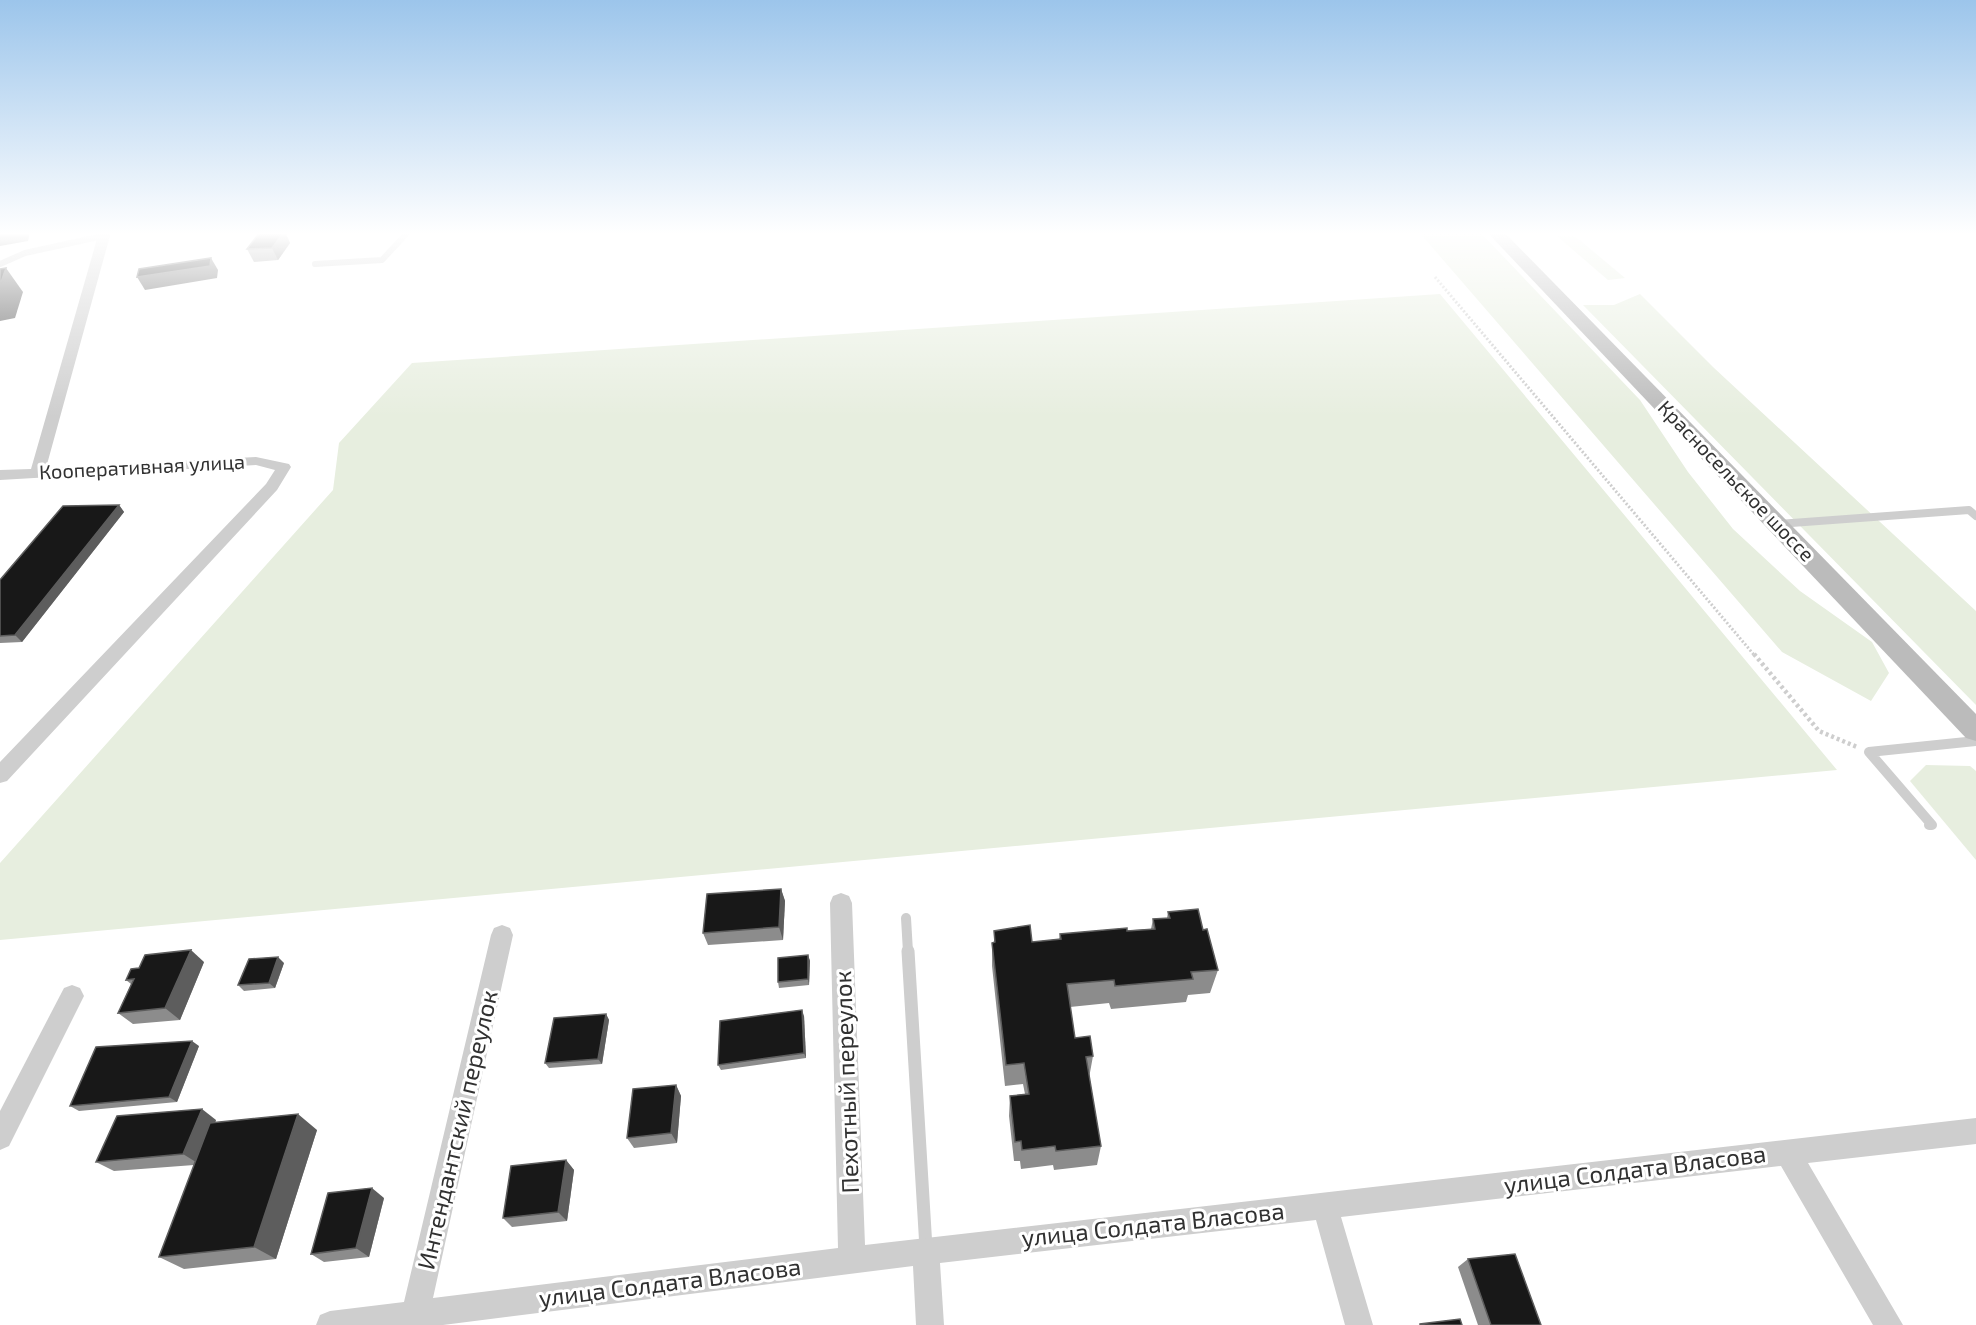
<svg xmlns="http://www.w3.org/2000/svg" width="1976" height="1325" font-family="'Exo 2',sans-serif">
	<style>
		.green { fill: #e7eedf }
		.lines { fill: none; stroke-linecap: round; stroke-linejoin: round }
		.path-far1 { stroke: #cecece; stroke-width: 3; stroke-dasharray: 2 2; stroke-linecap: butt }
		.path { stroke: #cecece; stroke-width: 4.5; stroke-dasharray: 3 3; stroke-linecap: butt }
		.lane-far3 { stroke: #cecece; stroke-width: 6 }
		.lane-far2 { stroke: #cecece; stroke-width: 8 }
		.lane-far1 { stroke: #cecece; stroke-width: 10 }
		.lane { stroke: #cecece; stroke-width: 13 }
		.street { fill: #cecece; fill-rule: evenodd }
		.secondary { fill: #bbb; fill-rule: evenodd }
		.wall { fill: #8c8c8c }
		.shaded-wall { fill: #5d5d5d }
		.building { fill: #181818; stroke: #5d5d5d; stroke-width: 1.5 }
		.labels { text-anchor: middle; stroke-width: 6; stroke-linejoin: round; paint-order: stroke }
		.street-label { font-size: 20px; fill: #313131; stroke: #fff }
		.near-street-label { font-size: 24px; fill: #313131; stroke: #fff }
	</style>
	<rect width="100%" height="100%" fill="#fff"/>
	<!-- green -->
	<g class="green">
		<polygon points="1419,232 1480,232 1640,400 1688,472 1733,529 1800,591 1872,642 1889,673 1871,701 1782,652"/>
		<polygon points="1557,236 1576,237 1625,278 1608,280"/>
		<polygon points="1440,294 1837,770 0,940 0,863 333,490 339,443 412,363"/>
		<polygon points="1640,294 1713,367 1976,611 1976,705 1583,305 1614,305"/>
		<polygon points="1926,765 1970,766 1976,771 1976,860 1910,781"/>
	</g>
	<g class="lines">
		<!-- path-far1 -->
		<polyline class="path-far1" points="1435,277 1755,656"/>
		<!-- path -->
		<polyline class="path" points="1754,654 1819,731 1857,747"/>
		<!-- lane-far3 -->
		<g class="lane-far3">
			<polyline points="0,264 25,253 103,236"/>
			<polyline points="315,264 382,260 408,232"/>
		</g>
		<!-- lane-far2 -->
		<polyline class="lane-far2" points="1777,524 1969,510 1976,516"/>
		<!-- lane-far1 -->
		<g class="lane-far1">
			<polyline points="1929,825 1932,825 1869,752 1976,741"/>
			<polyline points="906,918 908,952"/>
		</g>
		<!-- lane -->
		<polyline class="lane" points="908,951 926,1248"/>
		<!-- street -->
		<g class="street">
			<polygon points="99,232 111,232 46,468 256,457 289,464 291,467 277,490 7,781 0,783 0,762 266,484 275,470 256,465 0,480 0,470 31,469"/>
			<polygon points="841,893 849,896 852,903 865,1245 1976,1118 1976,1144 1808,1163 1903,1325 1873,1325 1781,1166 1341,1217 1373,1325 1345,1325 1316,1220 940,1263 944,1325 916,1325 913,1266 443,1325 316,1325 320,1315 330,1311 404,1302 491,935 494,928 502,925 510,928 513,935 433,1298 838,1248 830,903 833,896"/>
			<polygon points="72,985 80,988 84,996 9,1146 0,1150 0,1111 64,988"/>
		</g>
		<!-- secondary -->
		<polygon class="secondary" points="1487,232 1504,232 1976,714 1976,741 1966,738"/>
	</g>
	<!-- wall -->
	<g class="wall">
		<polygon points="260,232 285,232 290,243 278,260 254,262 247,249"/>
		<polygon points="119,505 124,512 22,642 0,643 0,580"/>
		<polygon points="781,889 785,901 783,940 708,945 703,933"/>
		<polygon points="1168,912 1203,930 1218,970 1210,993 1188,995 1186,1002 1111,1009 1109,1003 1070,1007 1075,1038 1093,1056 1089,1078 1101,1146 1097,1165 1054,1170 1053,1165 1021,1169 1020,1161 1014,1161 1009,1116 1010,1096 1025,1094 1023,1084 1005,1086 992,966 992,943 994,942 994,931 1032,942 1059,939 1060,934 1151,929 1153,919 1167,918"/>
		<polygon points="808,955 810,961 809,985 779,988 778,982"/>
		<polygon points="204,962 180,1020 133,1024 118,1013 131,984 126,980"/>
		<polygon points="284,963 275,988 244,991 238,985"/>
		<polygon points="606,1014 609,1020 602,1064 549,1068 545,1063"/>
		<polygon points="804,1016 806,1058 721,1070 718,1065"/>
		<polygon points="199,1046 177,1102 79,1111 70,1106"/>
		<polygon points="676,1085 681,1096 677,1143 634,1148 627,1138"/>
		<polygon points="216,1120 215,1123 317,1130 276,1259 184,1269 159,1257 194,1165 114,1171 96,1162"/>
		<polygon points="566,1160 574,1170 567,1221 512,1227 503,1218"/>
		<polygon points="384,1198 369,1257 324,1262 311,1254"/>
		<polygon points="1468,1259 1541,1325 1478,1325 1458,1267"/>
	</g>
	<!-- shaded-wall -->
	<g class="shaded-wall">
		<polygon points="0,232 30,232 28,241 0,246"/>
		<polygon points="284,232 285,232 290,243 278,260 272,248"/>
		<polygon points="211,258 218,270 217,278 145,290 137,277"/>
		<polygon points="6,268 23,292 15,318 0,321 0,285"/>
		<polygon points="119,505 124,512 22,642 15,635"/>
		<polygon points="781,889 785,901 783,940 779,927"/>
		<polygon points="191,950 204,962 180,1020 165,1008"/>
		<polygon points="808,955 810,961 809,985 808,979"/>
		<polygon points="278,957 284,963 275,988 269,983"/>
		<polygon points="802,1010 804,1016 806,1058 804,1053"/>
		<polygon points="606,1014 609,1020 602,1064 598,1059"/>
		<polygon points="192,1041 199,1046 177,1102 169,1097"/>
		<polygon points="676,1085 681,1096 677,1143 671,1133"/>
		<polygon points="202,1109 216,1120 199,1164 183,1154"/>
		<polygon points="298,1114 317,1130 276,1259 254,1247"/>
		<polygon points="566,1160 574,1170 567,1221 558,1212"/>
		<polygon points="372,1188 384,1198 369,1257 356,1248"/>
	</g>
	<!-- building -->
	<g class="building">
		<polygon points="260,232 284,232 272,248 247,249"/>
		<polygon points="211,258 210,266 137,277 139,269"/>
		<polygon points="6,268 0,285 0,269"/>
		<polygon points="119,505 15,635 0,636 0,580 63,506"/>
		<polygon points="781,889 779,927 703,933 707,894"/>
		<polygon points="1198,909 1203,930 1207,929 1218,970 1191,972 1193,979 1115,986 1114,980 1067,984 1075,1038 1090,1036 1093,1056 1086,1057 1101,1146 1056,1151 1055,1146 1022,1150 1021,1141 1015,1142 1010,1096 1029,1094 1024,1063 1006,1065 992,943 995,942 994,931 1030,925 1032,942 1061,939 1060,934 1127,928 1127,931 1155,929 1153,919 1170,918 1168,912"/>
		<polygon points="191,950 165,1008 118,1013 134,979 126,980 131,969 139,968 145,955"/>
		<polygon points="808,955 808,979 778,982 778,958"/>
		<polygon points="278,957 269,983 238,985 249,959"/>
		<polygon points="802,1010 804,1053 718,1065 720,1021"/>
		<polygon points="606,1014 598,1059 545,1063 554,1018"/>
		<polygon points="192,1041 169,1097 70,1106 96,1047"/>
		<polygon points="676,1085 671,1133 627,1138 633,1089"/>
		<polygon points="202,1109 183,1154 96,1162 117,1116"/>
		<polygon points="298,1114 254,1247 159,1257 210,1123"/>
		<polygon points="566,1160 558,1212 503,1218 511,1166"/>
		<polygon points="372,1188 356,1248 311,1254 328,1193"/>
		<polygon points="1515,1254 1541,1325 1491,1325 1468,1259"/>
		<polygon points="1460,1319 1462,1325 1420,1325 1420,1324"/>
	</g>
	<!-- sky -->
	<linearGradient id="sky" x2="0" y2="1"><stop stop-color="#9cc5eb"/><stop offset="0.56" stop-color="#fff"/><stop offset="1" stop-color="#fff" stop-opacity="0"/></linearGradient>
	<rect width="1976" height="417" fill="url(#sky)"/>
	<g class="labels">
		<!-- street labels -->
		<g class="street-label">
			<text transform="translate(142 467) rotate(-3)" y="7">Кооперативная улица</text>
			<text transform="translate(1736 481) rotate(46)" y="7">Красносельское шоссе</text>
		</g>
		<!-- near-street labels -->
		<g class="near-street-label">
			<text transform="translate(847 1082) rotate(-92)" y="8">Пехотный переулок</text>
			<text transform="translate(458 1130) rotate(-77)" y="8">Интендантский переулок</text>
			<text transform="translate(1635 1170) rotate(-7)" y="8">улица Солдата Власова</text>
			<text transform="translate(1153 1225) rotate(-6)" y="8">улица Солдата Власова</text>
			<text transform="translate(670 1283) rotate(-7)" y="8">улица Солдата Власова</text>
		</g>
	</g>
</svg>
